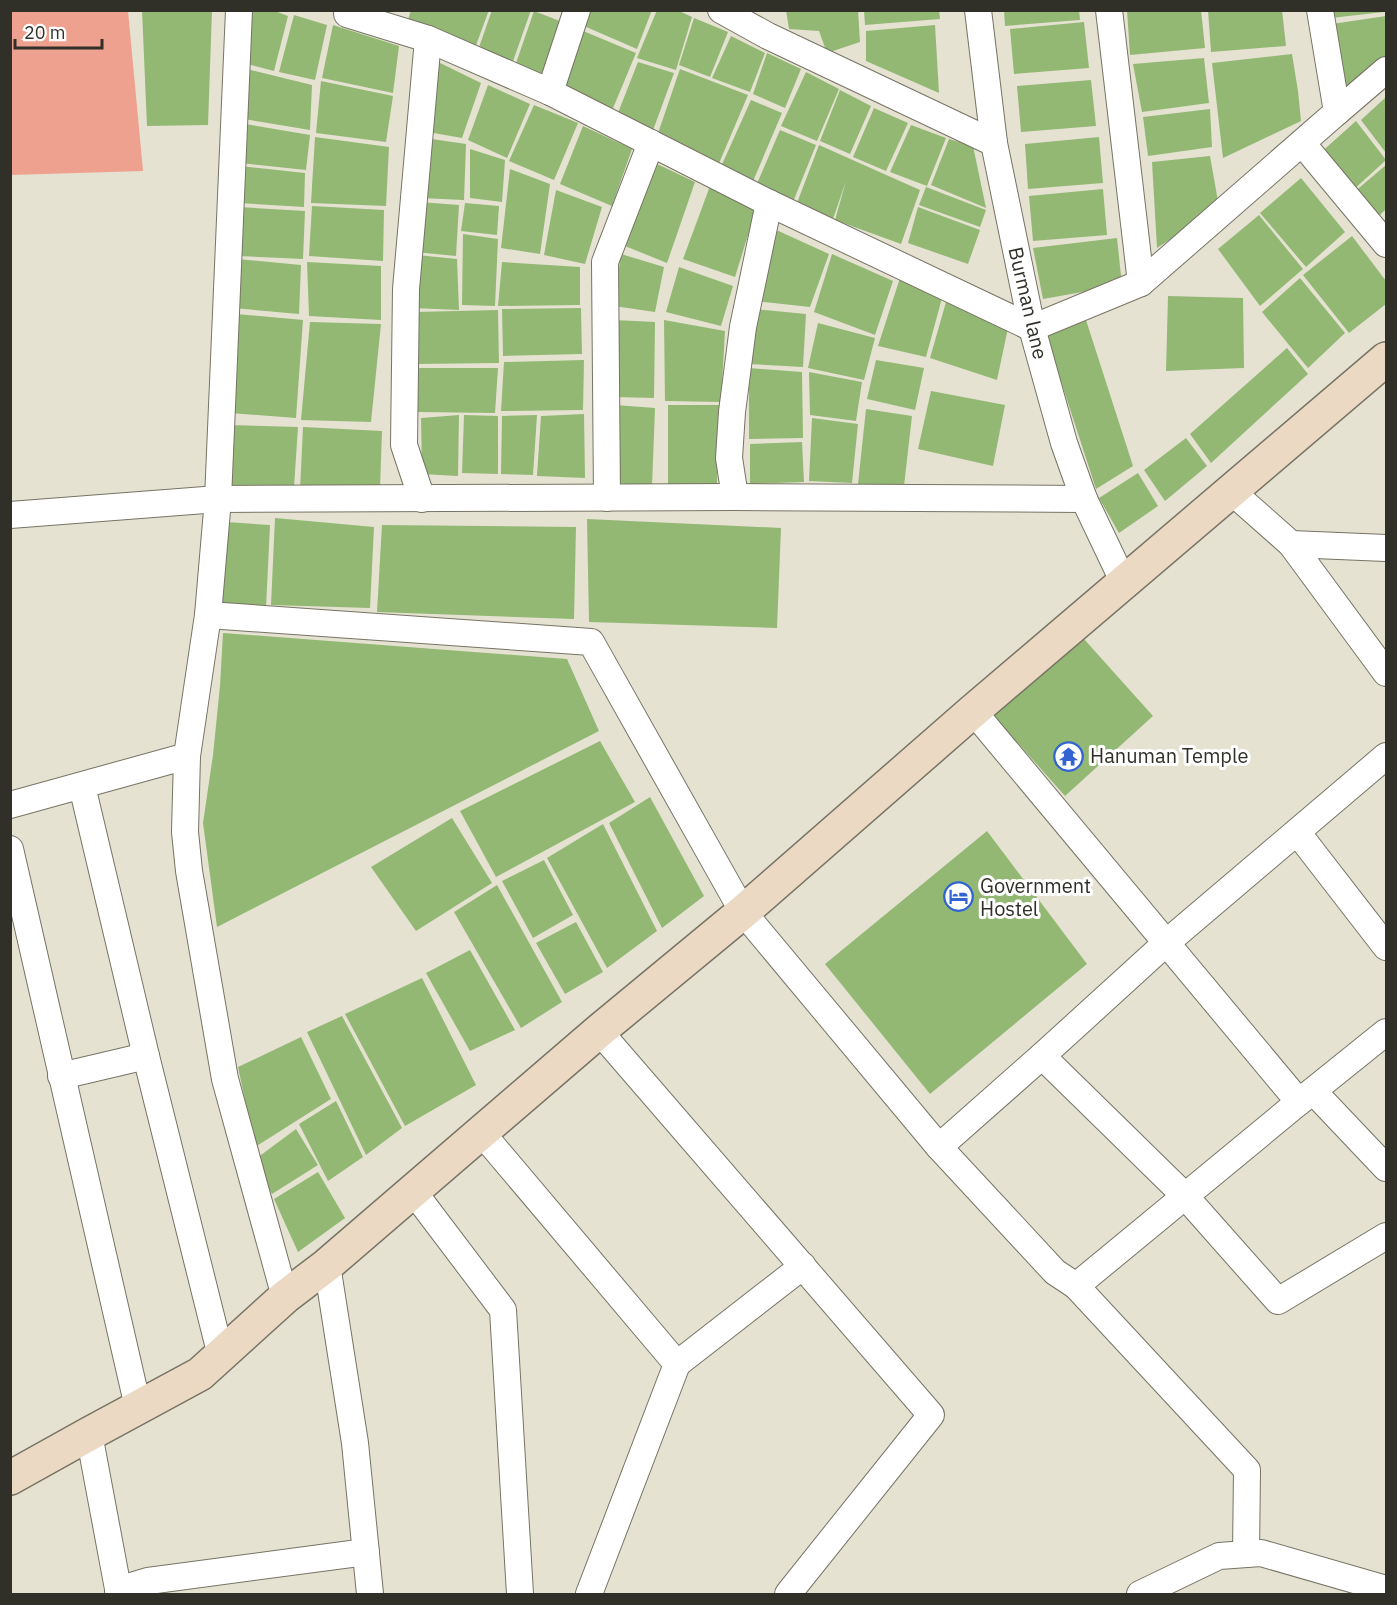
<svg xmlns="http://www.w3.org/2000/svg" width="1397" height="1605" font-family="'IBM Plex Sans',sans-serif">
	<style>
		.green { fill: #eea18f }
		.building { fill: #93b874 }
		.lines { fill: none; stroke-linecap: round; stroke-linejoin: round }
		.minor-casing { stroke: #777465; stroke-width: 28 }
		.secondary-casing { stroke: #777465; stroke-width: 36 }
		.minor { stroke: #fff; stroke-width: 26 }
		.secondary { stroke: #ecd9c3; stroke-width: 33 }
		.labels { text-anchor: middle; stroke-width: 6; stroke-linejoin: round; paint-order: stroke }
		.street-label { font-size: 20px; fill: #302f28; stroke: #fff }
		.poi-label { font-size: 20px; fill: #302f28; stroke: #fff; text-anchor: start }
	</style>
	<rect width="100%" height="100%" fill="#e5e2d2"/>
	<!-- green -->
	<polygon class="green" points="10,11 128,11 143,171 11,175"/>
	<!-- building -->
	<g class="building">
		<polygon points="142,10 212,10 208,125 147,126"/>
		<polygon points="250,10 272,10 288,16 274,71 243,63"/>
		<polygon points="411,10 489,10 475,48 408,20"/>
		<polygon points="492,10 531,10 511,67 477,53"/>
		<polygon points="581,10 652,10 637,49 577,23"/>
		<polygon points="657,10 677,10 692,17 676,70 637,58"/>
		<polygon points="786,10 858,10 860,42 827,53 819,31 789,29"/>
		<polygon points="864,10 939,10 940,19 865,25"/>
		<polygon points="1004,10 1079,10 1080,20 1005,26"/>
		<polygon points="1127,10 1201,10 1205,48 1130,55"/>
		<polygon points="1208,10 1282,10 1286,46 1211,52"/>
		<polygon points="1330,10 1384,10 1384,12 1331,18"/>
		<polygon points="534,11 565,23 548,77 515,66"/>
		<polygon points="294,15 327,25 315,80 279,72"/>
		<polygon points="1386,16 1386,57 1343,93 1332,24"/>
		<polygon points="694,18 728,32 710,77 679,65"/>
		<polygon points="1084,22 1089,68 1014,74 1010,29"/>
		<polygon points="333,25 399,46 393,93 322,78"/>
		<polygon points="935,25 939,93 866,61 866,31"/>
		<polygon points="576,28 636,53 611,113 554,89"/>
		<polygon points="731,36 765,53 750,92 712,78"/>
		<polygon points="767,53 801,69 785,108 753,94"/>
		<polygon points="1292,54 1298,91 1301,121 1223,158 1212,63"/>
		<polygon points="1204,58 1209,103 1142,112 1133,64"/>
		<polygon points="434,60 481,83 462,138 428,132"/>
		<polygon points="638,62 674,73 652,133 616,118"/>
		<polygon points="247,69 312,85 310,130 244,119"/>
		<polygon points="680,69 748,95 717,168 656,139"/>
		<polygon points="806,72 839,89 817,141 781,126"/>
		<polygon points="1091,80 1096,126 1021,132 1017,86"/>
		<polygon points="321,81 393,96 386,142 316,133"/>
		<polygon points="488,85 530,104 507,158 468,140"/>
		<polygon points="840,90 871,106 850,154 820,141"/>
		<polygon points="1386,97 1386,153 1361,120"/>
		<polygon points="751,100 782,113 751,186 719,171"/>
		<polygon points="534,105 578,123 554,180 509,161"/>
		<polygon points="874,108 908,123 886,171 853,157"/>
		<polygon points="1210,109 1212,147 1148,156 1143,117"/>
		<polygon points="1356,121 1386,160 1351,192 1318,155"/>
		<polygon points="245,124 310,135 306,170 240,163"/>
		<polygon points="911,125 946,138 927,186 890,172"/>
		<polygon points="583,126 632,149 612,206 560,184"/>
		<polygon points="780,130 816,145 793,202 756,186"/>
		<polygon points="315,137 389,147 386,206 311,203"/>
		<polygon points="1099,137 1103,183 1028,189 1025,144"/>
		<polygon points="425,138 466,144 464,200 420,198"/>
		<polygon points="949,139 973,146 986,208 931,185"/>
		<polygon points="819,145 920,190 901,244 835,220 846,181 833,219 797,203"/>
		<polygon points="470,149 505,160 502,202 470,198"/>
		<polygon points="1210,156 1219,207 1157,248 1152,162"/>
		<polygon points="655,163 695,182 667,263 620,244"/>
		<polygon points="1386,165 1386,209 1376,219 1353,193"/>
		<polygon points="240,166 305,173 304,207 239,203"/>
		<polygon points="510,169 550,184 540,254 501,248"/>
		<polygon points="1301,178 1345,232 1306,267 1260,213"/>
		<polygon points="710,186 756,209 735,277 683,259"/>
		<polygon points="926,187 986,210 980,227 919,205"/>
		<polygon points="1103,189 1107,235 1033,241 1029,196"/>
		<polygon points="556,190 602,207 585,264 544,255"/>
		<polygon points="420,202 459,205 456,256 415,252"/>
		<polygon points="465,203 499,206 497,235 461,231"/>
		<polygon points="312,206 384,210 383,261 309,256"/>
		<polygon points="239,207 305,211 303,259 238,256"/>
		<polygon points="918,207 980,230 968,264 908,243"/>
		<polygon points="1259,215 1303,269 1260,306 1218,249"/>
		<polygon points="772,228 829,254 810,307 755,301"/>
		<polygon points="463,234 498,239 495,306 462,305"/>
		<polygon points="1352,236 1386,281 1386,304 1349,333 1303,275"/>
		<polygon points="1117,238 1122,285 1043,299 1033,248"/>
		<polygon points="621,254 664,267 655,312 614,306"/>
		<polygon points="832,254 893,281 875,335 814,312"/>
		<polygon points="417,255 457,259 459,310 413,308"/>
		<polygon points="237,259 301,265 299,314 233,308"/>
		<polygon points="307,262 381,266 381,320 309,316"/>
		<polygon points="502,262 580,267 580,305 498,306"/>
		<polygon points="679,267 733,286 721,326 666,312"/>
		<polygon points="900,278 942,298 926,357 878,346"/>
		<polygon points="1300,278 1345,333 1308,368 1262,312"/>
		<polygon points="1168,296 1243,298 1244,368 1166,371"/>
		<polygon points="946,302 1008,328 997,380 930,358"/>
		<polygon points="581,308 582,354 503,356 502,309"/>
		<polygon points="755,309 806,314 803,367 748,364"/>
		<polygon points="498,310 499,363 416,364 415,312"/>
		<polygon points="236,314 303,320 296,418 230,413"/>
		<polygon points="1085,317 1133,466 1096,489 1045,332"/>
		<polygon points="614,320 655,322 654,398 615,397"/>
		<polygon points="664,320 725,331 721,402 665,401"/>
		<polygon points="310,322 381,324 371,422 301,420"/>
		<polygon points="818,323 875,338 864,380 808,368"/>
		<polygon points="1287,348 1308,374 1211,463 1190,434"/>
		<polygon points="584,360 583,410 501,411 504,362"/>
		<polygon points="876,360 924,368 915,410 867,399"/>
		<polygon points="416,368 498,368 495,413 418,412"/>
		<polygon points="749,368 802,372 803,438 749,439"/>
		<polygon points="809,372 862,382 856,421 810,415"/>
		<polygon points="931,391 1005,405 993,466 918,449"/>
		<polygon points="615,405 655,408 652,486 612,483"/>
		<polygon points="668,405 719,405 717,486 668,486"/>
		<polygon points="866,409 912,416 904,486 858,484"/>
		<polygon points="584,414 585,478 537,476 541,416"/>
		<polygon points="459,415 458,476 422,474 421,418"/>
		<polygon points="464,415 498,416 498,474 462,473"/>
		<polygon points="537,415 533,475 501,474 502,416"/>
		<polygon points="812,418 858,424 852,483 809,481"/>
		<polygon points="229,425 298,427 294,487 226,488"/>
		<polygon points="303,427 382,431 380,489 300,490"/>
		<polygon points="1186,438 1207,466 1165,501 1144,470"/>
		<polygon points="802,442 804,482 750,484 750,444"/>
		<polygon points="1138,473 1158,506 1119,533 1099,498"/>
		<polygon points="275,518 374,527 370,608 271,605"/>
		<polygon points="587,519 781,528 777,628 589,622"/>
		<polygon points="226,522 270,525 266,608 221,602"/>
		<polygon points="382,525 576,527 574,619 377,612"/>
		<polygon points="223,633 567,659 599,731 217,927 203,823 213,755 220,686"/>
		<polygon points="1084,639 1153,716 1065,796 992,714"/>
		<polygon points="600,741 635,802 496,877 460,811"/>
		<polygon points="650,797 704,896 662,928 609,823"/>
		<polygon points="452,818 492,883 416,931 371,867"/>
		<polygon points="603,824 657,931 607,968 547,858"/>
		<polygon points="987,831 1087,964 930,1094 825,964"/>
		<polygon points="544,860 573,915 533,938 502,881"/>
		<polygon points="497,885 562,1002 521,1028 454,912"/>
		<polygon points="576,922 603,972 565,994 536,943"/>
		<polygon points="470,950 515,1030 470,1051 426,973"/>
		<polygon points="422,978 476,1085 405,1126 345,1014"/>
		<polygon points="342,1016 402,1128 366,1155 307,1032"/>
		<polygon points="301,1037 331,1099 255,1147 238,1067"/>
		<polygon points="336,1101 363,1157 328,1181 299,1124"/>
		<polygon points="296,1129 318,1165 272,1194 253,1161"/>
		<polygon points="318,1172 345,1218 298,1252 274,1199"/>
	</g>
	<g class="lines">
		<defs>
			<g id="minor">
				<polyline points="239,10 218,499 208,615 187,756 185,832 189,871 225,1079 285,1297"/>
				<polyline points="347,10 347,14 428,39 550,92 769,203 1032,328 1141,283 1337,112 1320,10"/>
				<polyline points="721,10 768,36 994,143"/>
				<polyline points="978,10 994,143 1032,328 1064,443 1084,499 1124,583"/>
				<polyline points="1109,10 1141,283"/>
				<polyline points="550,92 577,10"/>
				<polyline points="1337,112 1386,70"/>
				<polyline points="1302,143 1386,244"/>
				<polyline points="1231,491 1291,544 1386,548"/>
				<polyline points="735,497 729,458 732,412 743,327 769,203"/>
				<polyline points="607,498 605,262 651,143"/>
				<polyline points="422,499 404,445 406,289 428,39"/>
				<polyline points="10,515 218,499 735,497 1084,499"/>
				<polyline points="1291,544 1386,673"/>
				<polyline points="208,615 591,642 743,912 939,1147 1055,1272 1076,1286 1299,1102"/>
				<polyline points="973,711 1299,1102 1386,1032"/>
				<polyline points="82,786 146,1056 221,1356"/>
				<polyline points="10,805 187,756"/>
				<polyline points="1297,832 1386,947"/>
				<polyline points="10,849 138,1407"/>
				<polyline points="599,1031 931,1415 788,1594"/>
				<polyline points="1042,1056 1185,1196 1278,1301 1386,1236"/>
				<polyline points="61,1076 146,1056"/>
				<polyline points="1313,1091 1386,1168"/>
				<polyline points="481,1132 677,1364 589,1594"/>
				<polyline points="939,1147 1042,1056 1166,943 1386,756"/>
				<polyline points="413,1191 503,1310 520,1594"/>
				<polyline points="327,1265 355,1443 370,1594"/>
				<polyline points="1076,1286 1247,1470 1246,1554"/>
				<polyline points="677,1364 803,1266"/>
				<polyline points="89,1434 119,1594"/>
				<polyline points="118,1590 148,1581 366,1552"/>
				<polyline points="1140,1594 1219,1556 1261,1553 1386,1589"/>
			</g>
			<polyline id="secondary" points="10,1478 89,1434 200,1374 285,1297 327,1265 599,1031 743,912 973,711 1386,359"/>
		</defs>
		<!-- minor casing -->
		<use href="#minor" class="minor-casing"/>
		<!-- secondary casing -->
		<use href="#secondary" class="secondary-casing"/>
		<!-- minor -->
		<use href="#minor" class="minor"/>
		<!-- secondary -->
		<use href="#secondary" class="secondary"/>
	</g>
	<!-- icons -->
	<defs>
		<symbol id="temple-ring" viewBox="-11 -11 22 22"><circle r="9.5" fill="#fff" stroke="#3164d2" stroke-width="1.5"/><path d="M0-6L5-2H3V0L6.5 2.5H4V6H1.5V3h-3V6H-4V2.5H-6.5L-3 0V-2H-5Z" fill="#3164d2"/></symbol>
		<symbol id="hotel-ring" viewBox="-11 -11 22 22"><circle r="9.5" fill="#fff" stroke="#3164d2" stroke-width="1.5"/><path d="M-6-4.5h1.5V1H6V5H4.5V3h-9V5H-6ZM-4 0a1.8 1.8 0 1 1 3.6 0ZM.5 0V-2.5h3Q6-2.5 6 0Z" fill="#3164d2"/></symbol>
	</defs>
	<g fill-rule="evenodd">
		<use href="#temple-ring" x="1052" y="740" width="33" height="33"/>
		<use href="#hotel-ring" x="942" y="880" width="33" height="33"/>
	</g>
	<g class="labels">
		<!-- street labels -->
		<g class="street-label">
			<text transform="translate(1028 303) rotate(77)" y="7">Burman lane</text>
		</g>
		<!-- poi labels -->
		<g class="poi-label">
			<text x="1090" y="763">Hanuman Temple</text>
			<text x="980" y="893">Government<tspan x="980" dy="23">Hostel</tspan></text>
		</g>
	</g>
	<!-- border -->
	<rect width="1397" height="1605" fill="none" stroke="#302f28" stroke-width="24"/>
	<!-- scale -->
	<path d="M15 39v9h87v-9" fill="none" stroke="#302f28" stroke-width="3"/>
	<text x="24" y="39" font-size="18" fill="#302f28" stroke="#ffffff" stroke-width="4.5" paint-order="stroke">20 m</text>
</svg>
